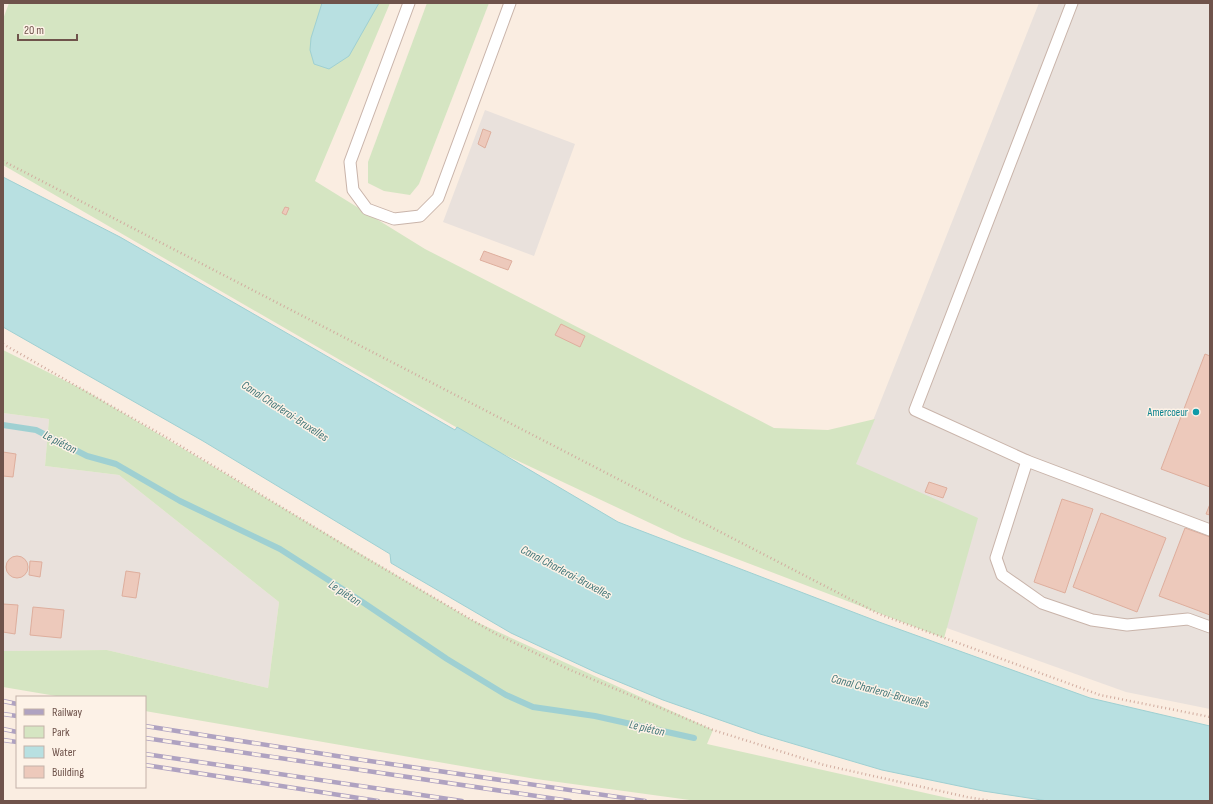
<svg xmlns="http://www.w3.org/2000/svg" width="1213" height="804" font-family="'Sofia Sans Condensed',sans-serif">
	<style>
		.industrial { fill: #e9e1dc }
		.green { fill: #d5e5c2 }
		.water { fill: #b8e0e1; stroke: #9fd0d2 }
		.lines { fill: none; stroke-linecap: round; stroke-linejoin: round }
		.stream { stroke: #9fd0d2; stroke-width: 6 }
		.building { fill: #edc9bb; stroke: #deae9d }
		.service-casing { stroke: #c9b4aa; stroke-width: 13 }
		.path { stroke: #d1ac9f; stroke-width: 2.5; stroke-dasharray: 1 3; stroke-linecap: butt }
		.service { stroke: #fff; stroke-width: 11 }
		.rail-casing { stroke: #afa2c1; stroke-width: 4.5 }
		.rail { stroke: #fdf2e7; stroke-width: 3; stroke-dasharray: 9; stroke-linecap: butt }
		.culture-dot { fill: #0f9aa8; stroke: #fdf2e7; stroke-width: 1.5 }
		.labels { text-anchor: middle; stroke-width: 3; stroke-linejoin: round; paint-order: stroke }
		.culture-label { font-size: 11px; fill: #0d838f; stroke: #fdf2e7; text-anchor: end }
		.water-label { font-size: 12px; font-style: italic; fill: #43787a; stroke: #fdf2e7 }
	</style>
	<rect width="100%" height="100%" fill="#faede1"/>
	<!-- industrial -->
	<g class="industrial">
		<polygon points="1039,3 1210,3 1210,709 1126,692 810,579"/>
		<polygon points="485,110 575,144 534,256 443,222"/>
		<polygon points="3,413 49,419 45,466 119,475 279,602 268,688 107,650 3,651"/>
	</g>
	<!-- green -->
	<g class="green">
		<polygon points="9,3 390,3 315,181 425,249 774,428 828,430 875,419 856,464 978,518 944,638 682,538 499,452 3,165 3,19"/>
		<polygon points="427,3 489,3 419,184 410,195 384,191 368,183 368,162"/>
		<polygon points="3,350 86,391 472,620 713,730 707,744 961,801 697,801 536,779 145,711 145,697 62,697 3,687 3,651 107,650 268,688 279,602 119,475 45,466 49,419 3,413"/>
	</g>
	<!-- water -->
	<g class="water">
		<polygon points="322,3 379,3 349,56 329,69 314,64 310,50 311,38"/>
		<polygon points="3,177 120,237 455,430 457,427 618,522 879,622 1090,698 1210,726 1210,801 1048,801 983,791 882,770 760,734 663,700 595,672 511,633 391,563 390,554 203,441 3,327"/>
	</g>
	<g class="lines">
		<!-- stream -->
		<polyline class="stream" points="3,425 36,430 87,456 116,464 180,501 280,549 361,601 447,659 506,695 533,707 595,716 694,738"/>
	</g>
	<!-- building -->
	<g class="building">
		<polygon points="483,129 491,132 485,148 478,144"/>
		<polygon points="285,207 289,208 286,215 282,213"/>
		<polygon points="484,251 512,261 508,270 480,260"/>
		<polygon points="561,324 585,336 580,347 555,335"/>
		<polygon points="1205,354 1210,356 1210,487 1161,469"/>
		<polygon points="3,452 16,454 13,477 3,476"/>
		<polygon points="929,482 947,488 943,498 925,492"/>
		<polygon points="1062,499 1093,509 1065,593 1034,582"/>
		<polygon points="1210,504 1210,515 1206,514"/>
		<polygon points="1101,513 1166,538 1137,612 1073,587"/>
		<polygon points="1185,528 1210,537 1210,615 1159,596"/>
		<circle cx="17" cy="567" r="11"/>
		<polygon points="30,561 42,562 40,577 29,575"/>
		<polygon points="126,571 140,573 136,598 122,596"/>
		<polygon points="3,604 18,605 15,634 3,632"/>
		<polygon points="33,607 64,610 61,638 30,635"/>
	</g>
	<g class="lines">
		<defs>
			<g id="service">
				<polyline points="409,3 350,162 353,190 367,209 394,219 420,216 438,198 510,3"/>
				<polyline points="1072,3 915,410 1027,461 1210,530"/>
				<polyline points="1027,461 996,558 1002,575 1042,603 1092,620 1127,625 1188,619 1210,627"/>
			</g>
		</defs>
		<!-- service casing -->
		<use href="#service" class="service-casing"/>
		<!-- path -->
		<g class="path">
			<polyline points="3,161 879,614 1100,695 1210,717"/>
			<polyline points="3,344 169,439 354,551 496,634 568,669 713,730 824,765 967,797 991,801"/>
		</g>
		<!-- service -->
		<use href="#service" class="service"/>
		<defs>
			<g id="rail">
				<polyline points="3,701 17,704"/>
				<polyline points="3,714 17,716"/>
				<polyline points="145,726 356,759 645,801"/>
				<polyline points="3,729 17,732"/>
				<polyline points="145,738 570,801"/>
				<polyline points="3,740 17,742"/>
				<polyline points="145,754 462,801"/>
				<polyline points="145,765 378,801"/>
			</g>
		</defs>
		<!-- rail casing -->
		<use href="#rail" class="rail-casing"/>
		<!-- rail -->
		<use href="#rail" class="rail"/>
	</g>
	<!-- markers -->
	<circle class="culture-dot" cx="1196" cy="412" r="4"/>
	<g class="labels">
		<!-- culture labels -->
		<g class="culture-label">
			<text x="1188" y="416">Amercoeur</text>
		</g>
		<!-- water labels -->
		<g class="water-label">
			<text transform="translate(285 411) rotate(33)" y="4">Canal Charleroi-Bruxelles</text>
			<text transform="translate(60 442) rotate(27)" y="4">Le piéton</text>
			<text transform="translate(566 572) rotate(28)" y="4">Canal Charleroi-Bruxelles</text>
			<text transform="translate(345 593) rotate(33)" y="4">Le piéton</text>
			<text transform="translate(880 691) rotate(15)" y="4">Canal Charleroi-Bruxelles</text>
			<text transform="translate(647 728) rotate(13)" y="4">Le piéton</text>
		</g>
	</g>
	<!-- border -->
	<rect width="1213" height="804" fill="none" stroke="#6f534b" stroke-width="8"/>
	<!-- legend -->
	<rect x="16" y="696" width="130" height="92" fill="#fdf2e7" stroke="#c4b2a9"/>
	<rect x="24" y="709" width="20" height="6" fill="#afa2c1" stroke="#c4b2a9"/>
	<text x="52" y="716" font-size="12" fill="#6f534b">Railway</text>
	<rect x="24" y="726" width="20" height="12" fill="#d5e5c2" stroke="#c4b2a9"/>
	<text x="52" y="736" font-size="12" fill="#6f534b">Park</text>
	<rect x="24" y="746" width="20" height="12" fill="#b8e0e1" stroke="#c4b2a9"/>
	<text x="52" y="756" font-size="12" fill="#6f534b">Water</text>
	<rect x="24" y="766" width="20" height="12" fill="#edc9bb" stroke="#c4b2a9"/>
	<text x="52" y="776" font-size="12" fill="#6f534b">Building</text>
	<!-- scale -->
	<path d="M18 34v6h59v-6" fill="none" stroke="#6f534b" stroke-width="2"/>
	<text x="24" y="34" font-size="12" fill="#6f534b" stroke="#fdf2e7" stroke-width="3" paint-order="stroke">20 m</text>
</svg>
